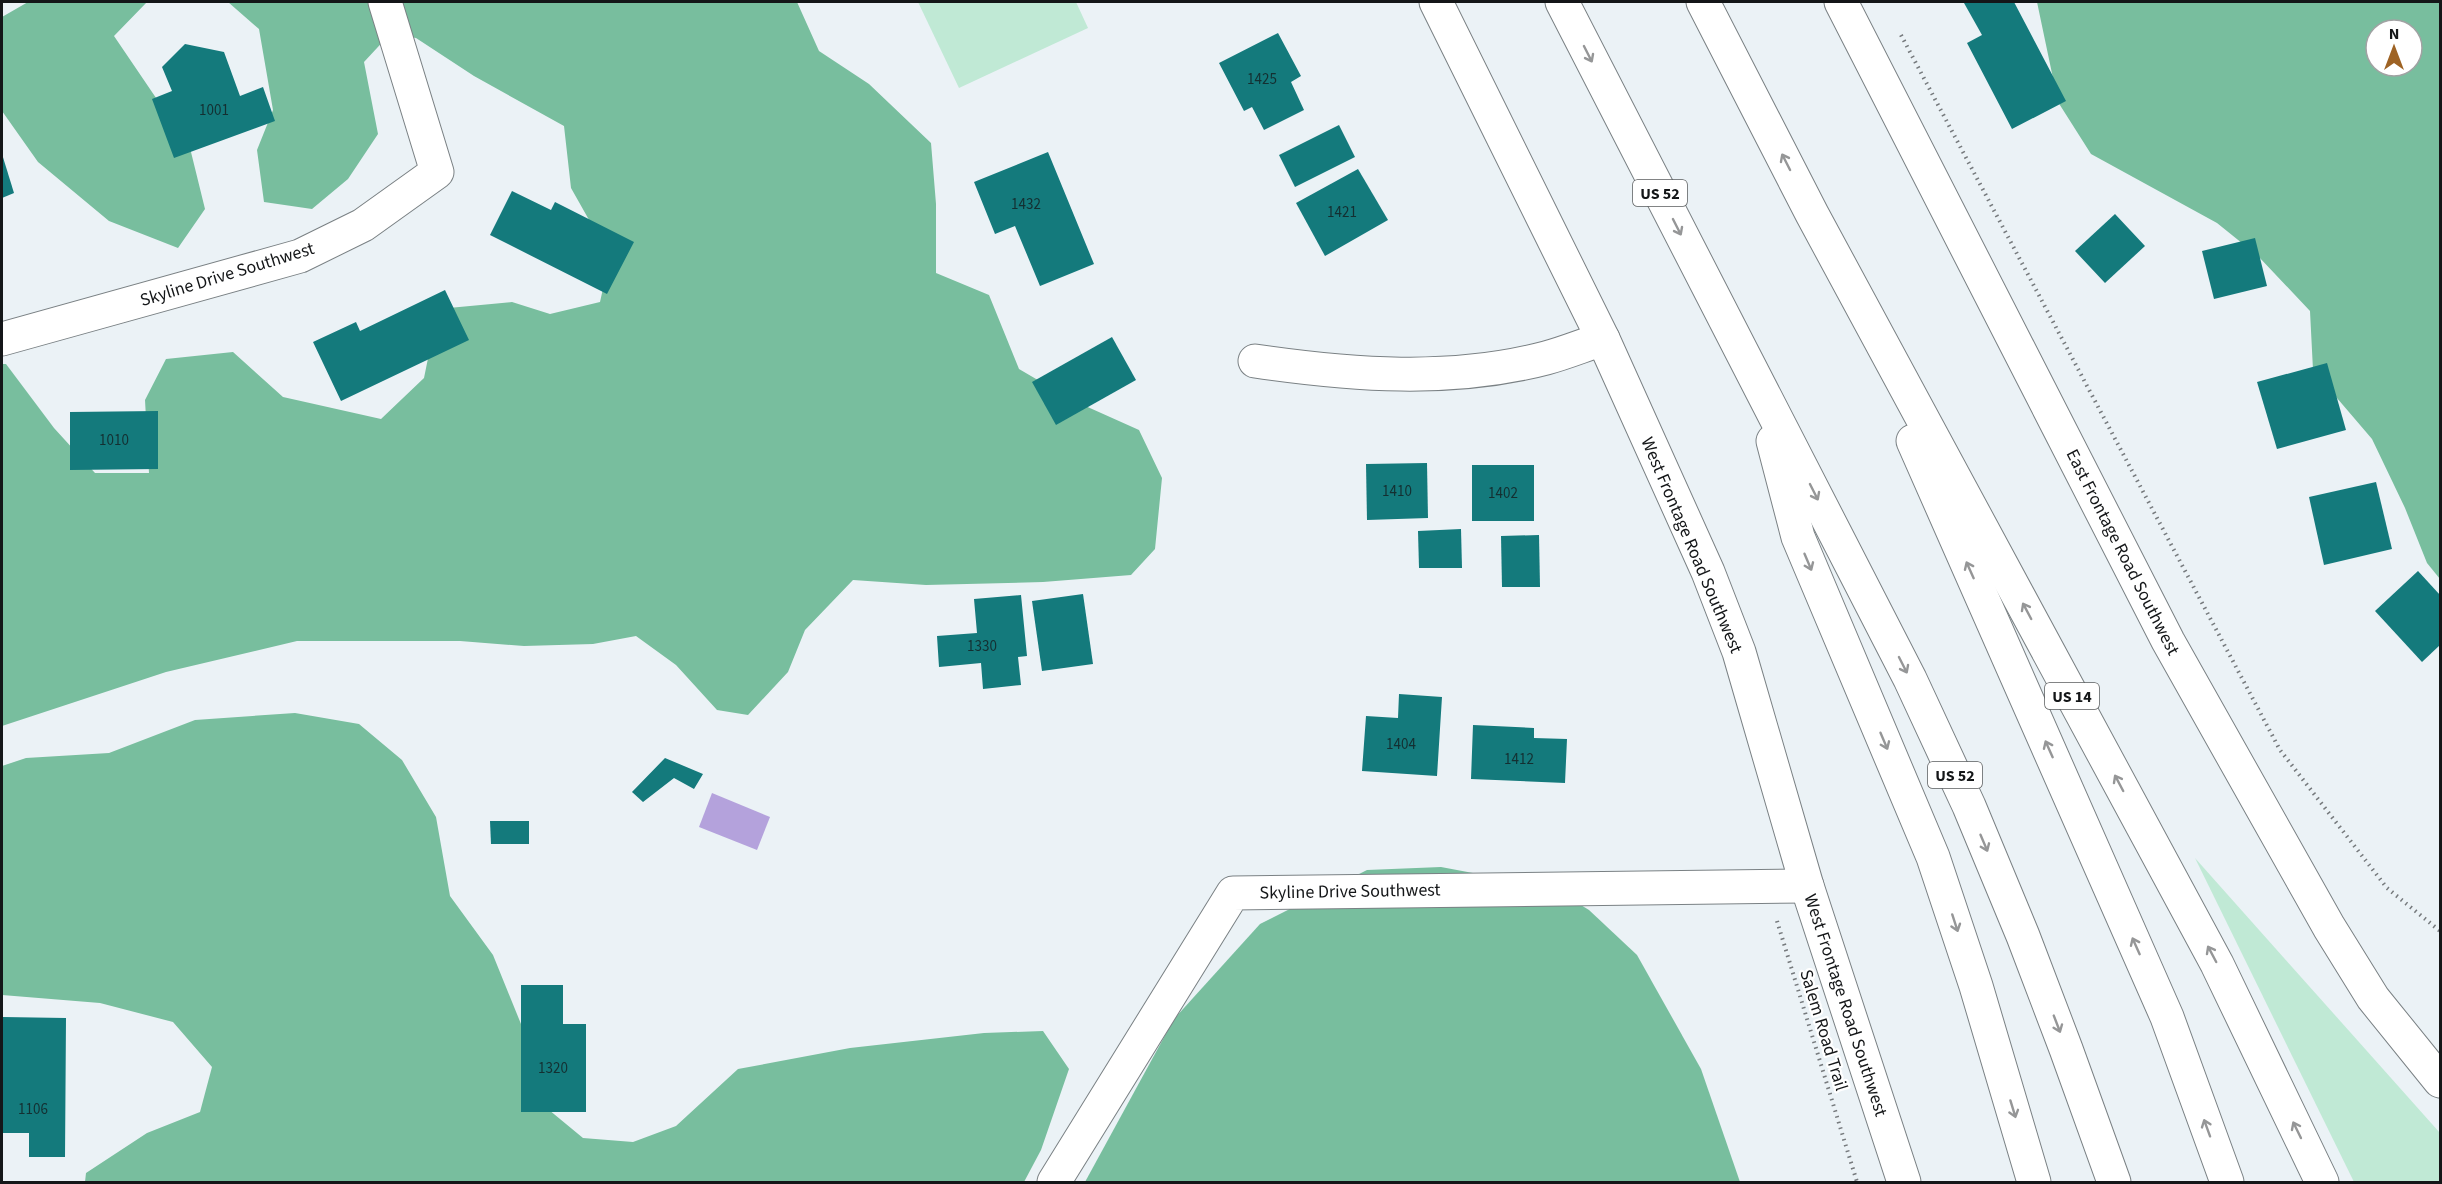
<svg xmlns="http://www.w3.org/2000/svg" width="2442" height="1184" font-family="'Source Sans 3',sans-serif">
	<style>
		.green { fill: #c0e9d5 }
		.forest { fill: #78be9e; fill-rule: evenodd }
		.water { fill: #b4a2dc }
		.building { fill: #147a7c }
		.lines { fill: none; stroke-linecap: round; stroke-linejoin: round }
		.minor-casing { stroke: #7a8184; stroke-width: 35 }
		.tertiary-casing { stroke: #7a8184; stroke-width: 35 }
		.motorway-casing { stroke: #7a8184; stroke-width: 35 }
		.path { stroke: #767a7d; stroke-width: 4; stroke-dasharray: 1.5 4.5; stroke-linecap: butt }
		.minor { stroke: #fff; stroke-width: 33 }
		.tertiary { stroke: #fff; stroke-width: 33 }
		.motorway { stroke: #fff; stroke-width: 33 }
		.oneway { stroke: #959697 }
		.labels { text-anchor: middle; stroke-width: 4.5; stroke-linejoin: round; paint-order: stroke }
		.number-label { font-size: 15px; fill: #142f31 }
		.shield { fill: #fff; stroke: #5a5c5d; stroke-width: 1.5 }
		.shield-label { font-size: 16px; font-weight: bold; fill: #141618 }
		.street-label { font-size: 18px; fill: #141618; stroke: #fff }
	</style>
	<rect width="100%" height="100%" fill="#ebf2f6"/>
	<!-- green -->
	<g class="green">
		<polygon points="918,2 1076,2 1088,28 959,88"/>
		<polygon points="2195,858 2440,1133 2440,1182 2354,1182"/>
	</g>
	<!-- forest -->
	<g class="forest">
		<polygon points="28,2 147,2 114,36 190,148 205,209 178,248 109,221 38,162 2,111 2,17"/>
		<polygon points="228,2 797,2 819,51 869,84 931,143 936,204 936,273 989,295 1019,369 1072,400 1139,430 1162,478 1155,549 1131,575 1043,582 926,585 853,580 805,630 788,672 748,715 717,710 676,665 636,636 593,644 524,646 460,641 297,641 166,672 2,726 2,364 6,364 54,428 95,473 149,473 145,400 166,359 233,352 283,397 381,419 424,378 438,309 512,302 550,314 600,302 610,257 571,188 564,126 474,76 416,38 390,34 364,62 378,134 348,179 312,209 264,202 257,150 273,110 259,29"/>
		<path d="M2037 2H2440V579L2427 563 2405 508 2372 439 2313 370 2310 311 2258 256 2217 223 2091 154 2058 102ZM2376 30H2412V66H2376Z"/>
		<polygon points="295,713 359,724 402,760 436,817 450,896 493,955 521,1024 543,1105 583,1138 633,1142 676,1126 738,1069 850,1048 984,1033 1043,1031 1069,1069 1041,1150 1024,1182 85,1182 86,1173 147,1133 200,1112 212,1067 173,1022 100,1003 2,995 2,766 26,758 109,753 195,720"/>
		<polygon points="1441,867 1553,888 1589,910 1637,955 1701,1069 1740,1182 1085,1182 1174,1019 1260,924 1367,870"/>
	</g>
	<!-- water -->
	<polygon class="water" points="712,793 770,817 757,850 699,827"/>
	<!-- building -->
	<g class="building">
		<polygon points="1966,2 2014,2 2066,101 2012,129 1967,43 1982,35 1964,3"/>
		<polygon points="1278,33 1301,76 1291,82 1304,110 1264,130 1252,107 1244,111 1219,63"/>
		<polygon points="185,44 224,52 240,96 263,87 275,121 174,158 152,99 172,91 162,67"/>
		<polygon points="1339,125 1355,157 1295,187 1279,155"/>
		<polygon points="1048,152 1094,264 1040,286 1015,226 995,234 974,182"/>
		<polygon points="2,154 14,193 2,198"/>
		<polygon points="1358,169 1388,220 1325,256 1296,203"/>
		<polygon points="512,191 551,210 555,202 634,242 607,294 490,235"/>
		<polygon points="2115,214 2145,246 2105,283 2075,251"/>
		<polygon points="2255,238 2267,286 2214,299 2202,251"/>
		<polygon points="445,290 469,340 341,401 313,342 356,322 360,331"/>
		<polygon points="1112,337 1136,380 1056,425 1032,382"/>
		<polygon points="2327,363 2346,430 2277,449 2257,382"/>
		<polygon points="158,411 158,469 70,470 70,412"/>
		<polygon points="1427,463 1428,518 1367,520 1366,464"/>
		<rect x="1472" y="465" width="62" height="56"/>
		<polygon points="2376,482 2392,549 2324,565 2309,497"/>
		<polygon points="1461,529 1462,568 1419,568 1418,531"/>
		<polygon points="1539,535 1540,587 1502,587 1501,536"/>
		<polygon points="2418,571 2440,595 2440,645 2422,662 2375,611"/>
		<polygon points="1083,594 1093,664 1042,671 1032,601"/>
		<polygon points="1021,595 1027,656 1018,657 1021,685 983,689 981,663 939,667 937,636 977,633 974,599"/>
		<polygon points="1399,694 1442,697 1437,776 1362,771 1366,716 1398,718"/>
		<polygon points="1473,725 1534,728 1534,738 1567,739 1565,783 1471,779"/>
		<polygon points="665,758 703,774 694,789 674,778 643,802 632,792"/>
		<polygon points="490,821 529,821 529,844 491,844"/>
		<polygon points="521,985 563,985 563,1024 586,1024 586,1112 521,1112"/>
		<polygon points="3,1017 66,1018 65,1157 29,1157 29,1133 2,1133"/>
	</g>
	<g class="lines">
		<defs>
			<g id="minor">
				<polyline points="2,339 300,256 363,225 437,172 385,2"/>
				<path d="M1255 361C1351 375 1451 383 1546 358 1565 353 1584 345 1603 339"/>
				<polyline points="1054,1182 1233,893 1807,886"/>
			</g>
			<g id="tertiary">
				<polyline points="1436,2 1603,339 1708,572 1739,652 1807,886 1904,1182"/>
				<polyline points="1841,2 2168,641 2329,927 2373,998 2440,1081"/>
			</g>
			<g id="motorway">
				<polyline points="1562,2 1910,679 1969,806 2023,936 2066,1049 2114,1182"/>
				<polyline points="1703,2 1812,214 2217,964 2322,1182"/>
				<polyline points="1773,441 1798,537 1933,857 1976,986 2034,1182"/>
				<polyline points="1913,441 2167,1017 2227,1182"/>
			</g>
		</defs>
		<!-- minor casing -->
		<use href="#minor" class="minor-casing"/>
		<!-- tertiary casing -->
		<use href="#tertiary" class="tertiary-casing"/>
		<!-- motorway casing -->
		<use href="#motorway" class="motorway-casing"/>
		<!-- path -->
		<g class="path">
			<polyline points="1901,35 2280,750 2387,888 2440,931"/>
			<polyline points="1777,921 1857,1182"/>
		</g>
		<!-- minor -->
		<use href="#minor" class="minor"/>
		<!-- tertiary -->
		<use href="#tertiary" class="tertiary"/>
		<!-- motorway -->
		<use href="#motorway" class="motorway"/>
	</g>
	<!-- one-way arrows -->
	<defs><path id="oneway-shaft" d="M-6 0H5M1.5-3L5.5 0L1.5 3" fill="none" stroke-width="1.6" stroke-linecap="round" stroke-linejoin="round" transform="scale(1.5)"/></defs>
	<g class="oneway">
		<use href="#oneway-shaft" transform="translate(1588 54) rotate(63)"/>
		<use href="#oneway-shaft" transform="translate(1786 162) rotate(-117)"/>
		<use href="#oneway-shaft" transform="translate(1677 227) rotate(63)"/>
		<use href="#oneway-shaft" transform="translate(1814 492) rotate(63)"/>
		<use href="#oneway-shaft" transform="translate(1808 562) rotate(67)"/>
		<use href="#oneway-shaft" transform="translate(1970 570) rotate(-114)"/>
		<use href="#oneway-shaft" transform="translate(2027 611) rotate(-118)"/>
		<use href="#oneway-shaft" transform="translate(1903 665) rotate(63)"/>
		<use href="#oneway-shaft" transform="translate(1884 741) rotate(67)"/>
		<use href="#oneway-shaft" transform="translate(2049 749) rotate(-114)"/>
		<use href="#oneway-shaft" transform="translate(2119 783) rotate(-118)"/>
		<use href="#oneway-shaft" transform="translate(1984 843) rotate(67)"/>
		<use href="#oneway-shaft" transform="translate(1955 923) rotate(72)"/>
		<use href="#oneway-shaft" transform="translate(2136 946) rotate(-114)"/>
		<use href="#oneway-shaft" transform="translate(2212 954) rotate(-118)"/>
		<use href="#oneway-shaft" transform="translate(2057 1024) rotate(69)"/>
		<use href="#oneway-shaft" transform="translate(2013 1109) rotate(73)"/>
		<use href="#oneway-shaft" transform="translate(2207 1128) rotate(-110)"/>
		<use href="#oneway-shaft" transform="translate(2297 1130) rotate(-116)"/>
	</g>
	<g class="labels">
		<!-- number labels -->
		<g class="number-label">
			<text x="1262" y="84">1425</text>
			<text x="214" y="115">1001</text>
			<text x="1026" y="209">1432</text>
			<text x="1342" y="217">1421</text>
			<text x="114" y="445">1010</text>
			<text x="1397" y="496">1410</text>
			<text x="1503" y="498">1402</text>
			<text x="982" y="651">1330</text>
			<text x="1401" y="749">1404</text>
			<text x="1519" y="764">1412</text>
			<text x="553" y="1073">1320</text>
			<text x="33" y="1114">1106</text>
		</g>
		<!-- shield labels -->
		<g class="shield">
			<rect x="1633" y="180" width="54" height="26" rx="4.5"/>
			<rect x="2045" y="683" width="54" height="26" rx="4.5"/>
			<rect x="1928" y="762" width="54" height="26" rx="4.5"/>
		</g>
		<g class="shield-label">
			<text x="1660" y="199">US 52</text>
			<text x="2072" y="702">US 14</text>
			<text x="1955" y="781">US 52</text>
		</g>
		<!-- street labels -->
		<g class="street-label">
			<text transform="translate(227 274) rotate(-17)" y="6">Skyline Drive Southwest</text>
			<text transform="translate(1692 545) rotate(67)" y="6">West Frontage Road Southwest</text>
			<text transform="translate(2123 552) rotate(63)" y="6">East Frontage Road Southwest</text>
			<text transform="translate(1350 891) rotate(-1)" y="6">Skyline Drive Southwest</text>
			<text transform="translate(1846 1005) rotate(72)" y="6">West Frontage Road Southwest</text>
			<text transform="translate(1824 1030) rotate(73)" y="6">Salem Road Trail</text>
		</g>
	</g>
	<!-- border -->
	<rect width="2442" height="1184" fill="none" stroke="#141618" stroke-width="6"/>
	<!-- north arrow -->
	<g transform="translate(2394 48)"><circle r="28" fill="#ffffff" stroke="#a1a2a3" stroke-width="1.5"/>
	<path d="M0-4.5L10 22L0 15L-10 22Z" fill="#9e6324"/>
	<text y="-9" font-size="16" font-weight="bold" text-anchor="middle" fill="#141618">N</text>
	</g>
</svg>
